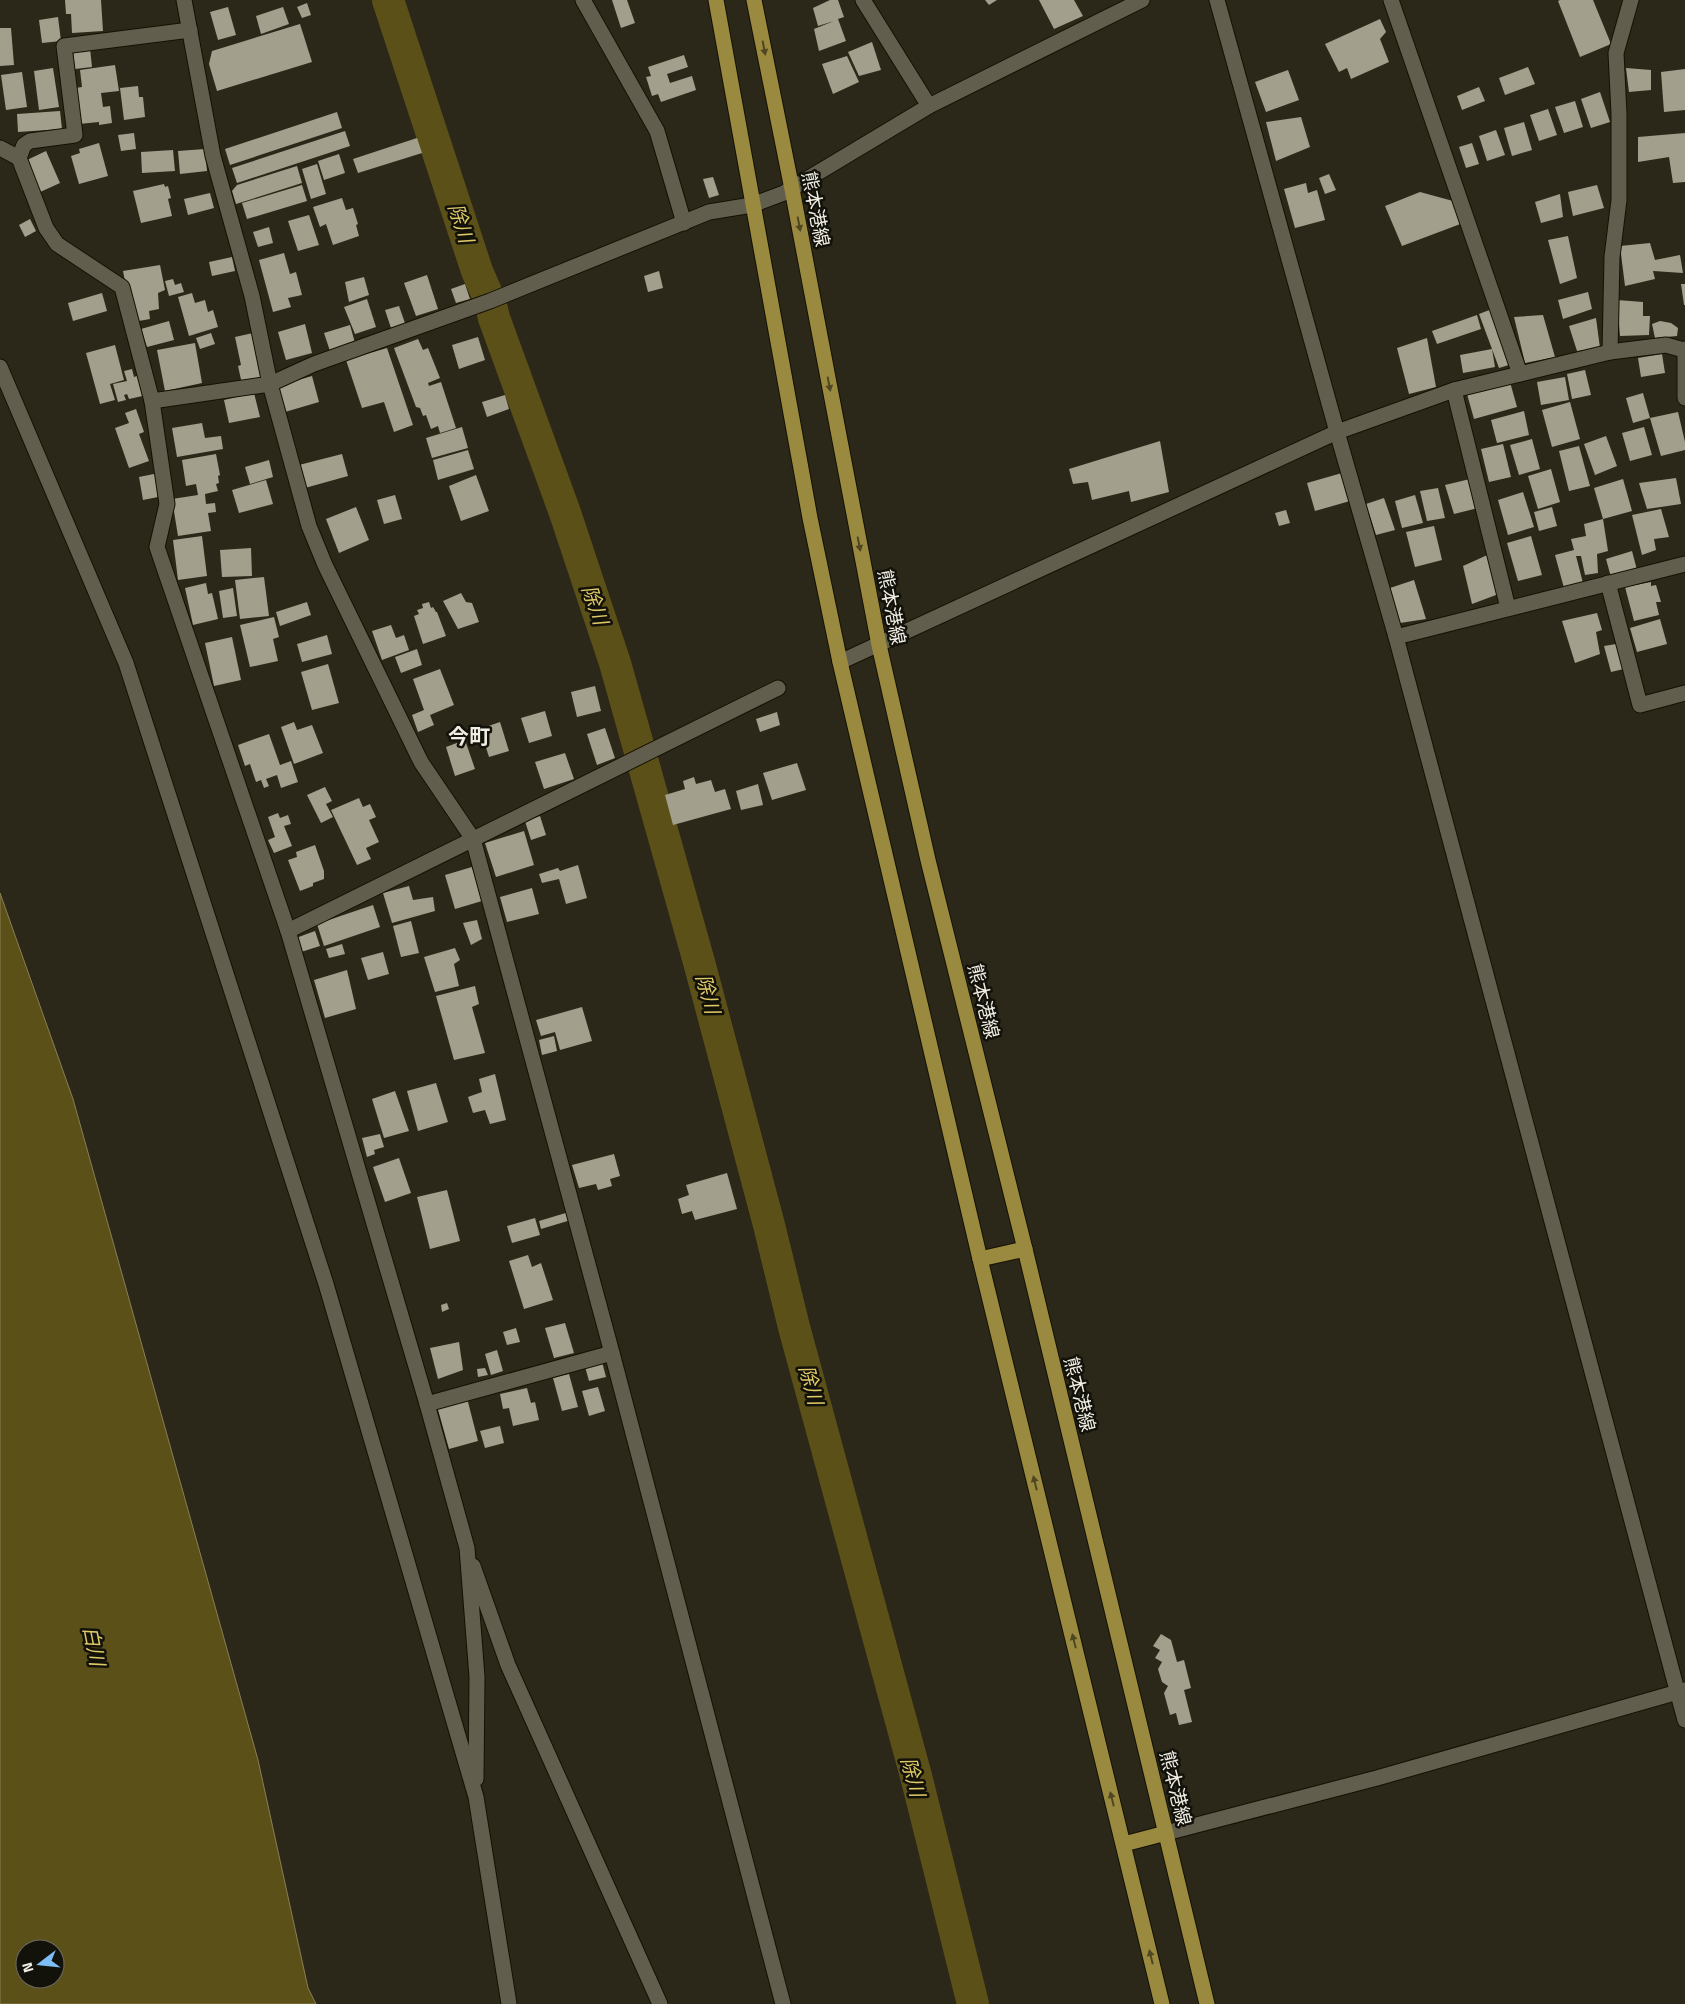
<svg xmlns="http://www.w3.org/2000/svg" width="1685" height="2004" font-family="'Titillium Web','Noto Sans JP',sans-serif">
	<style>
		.water { fill: #5c5019; stroke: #887f56; fill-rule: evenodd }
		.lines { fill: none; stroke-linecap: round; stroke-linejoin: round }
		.river { stroke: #5c5019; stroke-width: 32 }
		.building { fill: #a39f8d }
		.minor-casing { stroke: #141104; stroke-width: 17 }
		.major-casing { stroke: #141104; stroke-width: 17 }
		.minor { stroke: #625e4d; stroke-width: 15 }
		.major { stroke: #9a8a40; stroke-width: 15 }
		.oneway { fill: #4f4722 }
		.labels { text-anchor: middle; stroke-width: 5; stroke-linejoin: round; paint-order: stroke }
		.street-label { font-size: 19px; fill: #f0eee4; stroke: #12110a }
		.water-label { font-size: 20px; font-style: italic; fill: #dfc965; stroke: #12110a }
		.quarter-label { font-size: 21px; font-weight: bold; fill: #f0eee4; stroke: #12110a }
	</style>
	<rect width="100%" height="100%" fill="#2c2819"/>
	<!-- water -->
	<path class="water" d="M0 893 73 1099 258 1760 308 1988 316 2004H0ZM25 1949H55V1979H25Z"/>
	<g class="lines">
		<!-- river -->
		<polyline class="river" points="388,0 477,271 490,301 494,318 564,510 615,663 699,962 769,1225 794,1327 916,1776 973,2004"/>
	</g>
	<!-- building -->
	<g class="building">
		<polygon points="65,0 101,0 103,31 72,33 71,14 66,14"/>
		<polygon points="612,0 627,0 635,23 621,28"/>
		<polygon points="830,0 838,0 844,17 838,19 846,41 819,51 814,29 834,21 818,26 813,8"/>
		<polygon points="985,0 997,0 989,5"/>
		<polygon points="1039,0 1074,0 1083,16 1054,29"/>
		<polygon points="1560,0 1593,0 1611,44 1580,57 1558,1"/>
		<polygon points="307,3 311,15 302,18 297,7"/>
		<polygon points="228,7 236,35 218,40 210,12"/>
		<polygon points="283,7 289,24 261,34 256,16"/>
		<polygon points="58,17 61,41 42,43 39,20"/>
		<polygon points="1380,19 1386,32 1380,39 1389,62 1351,79 1347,68 1339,72 1325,44"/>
		<polygon points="300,24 312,62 217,91 209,64 212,51"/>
		<polygon points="0,28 11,28 14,65 0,66"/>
		<polygon points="872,42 881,70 859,76 848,52"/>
		<polygon points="90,48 92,67 75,69 73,51"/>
		<polygon points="684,55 688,67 667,74 670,83 692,76 696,90 661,102 658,94 652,96 646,77 651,76 648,67"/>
		<polygon points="847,56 859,82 833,94 822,64"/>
		<polygon points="115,65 119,91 101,93 103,107 110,106 112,123 99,125 99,122 79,124 75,88 82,87 80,70"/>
		<polygon points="1528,67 1535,84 1505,95 1499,78"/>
		<polygon points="53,68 59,107 39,110 34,71"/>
		<polygon points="1626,68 1651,70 1651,90 1629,92"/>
		<polygon points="1685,69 1685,110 1664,112 1661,72"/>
		<polygon points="1288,70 1299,100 1266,112 1255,82"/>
		<polygon points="22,72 27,107 6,110 1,75"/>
		<polygon points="138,86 139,97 143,97 145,117 124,120 120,88"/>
		<polygon points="1479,87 1485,101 1462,110 1457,96"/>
		<polygon points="1600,92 1610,122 1591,128 1581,99"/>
		<polygon points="1575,101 1583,127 1564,133 1555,107"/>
		<polygon points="1548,109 1557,135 1539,141 1530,115"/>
		<polygon points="60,111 62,129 18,132 17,114"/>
		<polygon points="337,112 342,128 230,165 225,149"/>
		<polygon points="1301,117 1310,147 1276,161 1266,122"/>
		<polygon points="1524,122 1532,150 1512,156 1504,128"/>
		<polygon points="1496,130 1505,155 1487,161 1479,136"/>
		<polygon points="345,131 350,146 237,183 232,168"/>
		<polygon points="134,133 136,149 121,151 118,135"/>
		<polygon points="1685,133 1685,182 1673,183 1669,157 1638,162 1638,137"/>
		<polygon points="417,138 422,153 358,173 353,159"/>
		<polygon points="99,143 108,176 79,184 71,156 80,153 79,149"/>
		<polygon points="1472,143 1479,164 1466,168 1459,147"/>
		<polygon points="205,149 207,171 180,174 178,151"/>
		<polygon points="173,150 175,171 142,173 141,152"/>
		<polygon points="46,151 60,183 38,193 25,161"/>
		<polygon points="339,154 345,173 324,180 318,161"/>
		<polygon points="317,164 326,194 311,199 302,169"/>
		<polygon points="297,166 302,183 236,204 232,191 237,185"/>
		<polygon points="1329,174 1336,190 1325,194 1319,178"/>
		<polygon points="713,177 719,195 709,198 703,179"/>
		<polygon points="1306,183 1308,193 1317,190 1325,220 1295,228 1284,189"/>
		<polygon points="164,184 165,187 168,186 171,198 168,199 172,216 141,223 133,191"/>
		<polygon points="302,185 307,201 247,219 242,203"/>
		<polygon points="1597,185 1604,208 1573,216 1568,192"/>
		<polygon points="1420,192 1453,201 1463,223 1402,246 1385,206"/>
		<polygon points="210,193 214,208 188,215 184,199"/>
		<polygon points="1560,194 1563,217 1541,223 1535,202"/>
		<polygon points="342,198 346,210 353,208 358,224 356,225 359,236 333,245 326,224 320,227 313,207"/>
		<polygon points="309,215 319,245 298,251 288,221"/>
		<polygon points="30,219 36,231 25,237 19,225"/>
		<polygon points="269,227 273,243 258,247 253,232"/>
		<polygon points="1568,236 1577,278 1560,284 1548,240"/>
		<polygon points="1650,243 1655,260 1680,255 1683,273 1653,271 1655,279 1625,286 1620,246"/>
		<polygon points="284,253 290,274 296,272 302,295 288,298 291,307 273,312 259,260"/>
		<polygon points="232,257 235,271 212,276 209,262"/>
		<polygon points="160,265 165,290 158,293 159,309 149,311 150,319 133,322 123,271"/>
		<polygon points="659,271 663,288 648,292 644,276"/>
		<polygon points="427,275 438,309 416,316 404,283"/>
		<polygon points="364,277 369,295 349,302 345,282"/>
		<polygon points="173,279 175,285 181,283 184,292 169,296 165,281"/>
		<polygon points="465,284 470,299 456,303 451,289"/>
		<polygon points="1681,284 1685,284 1685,305 1684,305"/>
		<polygon points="1588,292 1592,309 1563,319 1558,300"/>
		<polygon points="102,293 107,311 73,321 68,303"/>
		<polygon points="192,293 195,303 205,300 208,312 213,310 218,327 189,336 178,297"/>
		<polygon points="367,299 376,327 355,334 344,307"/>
		<polygon points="1617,300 1643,302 1643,316 1650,316 1649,335 1620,336"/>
		<polygon points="399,306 406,326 392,331 385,310"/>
		<polygon points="1492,309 1512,364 1499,368 1492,349 1495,367 1463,373 1460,355 1492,349 1479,314"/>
		<polygon points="1477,315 1481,329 1437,344 1432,331"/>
		<polygon points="1543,315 1555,357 1525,363 1514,317"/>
		<polygon points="1596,318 1600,348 1577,351 1569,326"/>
		<polygon points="169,321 174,340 147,347 141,329"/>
		<polygon points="1660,321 1671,323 1678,328 1677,336 1655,338 1652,324"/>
		<polygon points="305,324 312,353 286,360 278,332"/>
		<polygon points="350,325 355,343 330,351 324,333"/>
		<polygon points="211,333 215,344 200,349 196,338"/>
		<polygon points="253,333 263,380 242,384 238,366 241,365 235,337"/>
		<polygon points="478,337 485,360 459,369 452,345"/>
		<polygon points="1427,338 1436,387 1409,394 1397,348"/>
		<polygon points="418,339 423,350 428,348 440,378 428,383 429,386 441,382 456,428 440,433 438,426 431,429 426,415 423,416 420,408 416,407 394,348"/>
		<polygon points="195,343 202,383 165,391 157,350"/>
		<polygon points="115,345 124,380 110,384 115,400 100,404 86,353"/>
		<polygon points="387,348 413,425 394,432 384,402 362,408 346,360"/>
		<polygon points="1662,354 1665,373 1641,377 1638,358"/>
		<polygon points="132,369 134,377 142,374 147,395 129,399 127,394 124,395 126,400 118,402 113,384 127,381 124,371"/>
		<polygon points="1585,370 1591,395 1572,399 1567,374"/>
		<polygon points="312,376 319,402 285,412 278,386"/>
		<polygon points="1565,377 1569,400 1541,405 1537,382"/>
		<polygon points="1510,382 1517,407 1474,419 1467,394"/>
		<polygon points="254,393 260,417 229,423 224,400"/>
		<polygon points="1643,393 1650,418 1633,423 1626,398"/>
		<polygon points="505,395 509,409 487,417 482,402"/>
		<polygon points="1570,402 1580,439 1552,447 1542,410"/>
		<polygon points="136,409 144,432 139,434 149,461 129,468 115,428 129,423 125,413"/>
		<polygon points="1524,411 1529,435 1497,443 1491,420"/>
		<polygon points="1678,412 1685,442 1685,450 1661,456 1650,418"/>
		<polygon points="202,423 205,438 221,436 223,449 177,457 172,428"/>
		<polygon points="462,427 468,448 432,458 426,438"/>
		<polygon points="1644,427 1652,455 1630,461 1622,433"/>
		<polygon points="1606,436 1617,466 1595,475 1584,444"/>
		<polygon points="1532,439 1540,469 1519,475 1510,445"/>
		<polygon points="1160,441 1169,492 1131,502 1129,491 1092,500 1088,482 1073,484 1069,469"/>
		<polygon points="1503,444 1511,477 1489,482 1481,449"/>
		<polygon points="1579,446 1590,486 1569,491 1559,451"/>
		<polygon points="468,450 474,469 438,480 433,460"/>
		<polygon points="216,454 220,475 218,476 219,483 216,484 218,491 205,494 206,504 215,503 216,512 208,513 211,531 178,536 172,499 198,495 196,484 186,486 182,460"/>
		<polygon points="342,454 348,476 305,488 299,465"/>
		<polygon points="269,460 273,477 250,484 245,467"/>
		<polygon points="1551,469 1560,502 1538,509 1528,476"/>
		<polygon points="159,473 163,496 143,500 139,477"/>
		<polygon points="1342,473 1350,501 1315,511 1307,483"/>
		<polygon points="476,475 489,511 461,521 449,486"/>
		<polygon points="1676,478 1681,504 1647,509 1639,483"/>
		<polygon points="1470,479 1478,508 1454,514 1445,485"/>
		<polygon points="1623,479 1632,511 1603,519 1594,488"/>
		<polygon points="266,480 273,504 239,513 232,490"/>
		<polygon points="1438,488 1445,518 1427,521 1420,491"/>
		<polygon points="1523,492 1534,527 1508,535 1498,500"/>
		<polygon points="395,495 402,519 384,524 377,500"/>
		<polygon points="1415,495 1423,523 1402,528 1395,501"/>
		<polygon points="1384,498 1395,530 1376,535 1366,504"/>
		<polygon points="356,507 369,540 339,553 326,519"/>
		<polygon points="1552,507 1557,526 1539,531 1534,512"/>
		<polygon points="1661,509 1669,537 1654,539 1656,550 1642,555 1632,515"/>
		<polygon points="1286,510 1290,523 1279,526 1275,513"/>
		<polygon points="1603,519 1608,551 1597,554 1598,573 1585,575 1581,556 1576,556 1583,583 1564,588 1555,555 1574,550 1571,539 1586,536 1584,524"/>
		<polygon points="1434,526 1442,560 1415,567 1406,532"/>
		<polygon points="202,536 207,576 178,580 173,540"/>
		<polygon points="1531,536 1542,575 1518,581 1507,543"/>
		<polygon points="251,548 252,576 222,577 220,550"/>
		<polygon points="1632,551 1637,570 1611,577 1606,559"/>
		<polygon points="1494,552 1504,592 1472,604 1463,566"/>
		<polygon points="264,577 269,616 240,619 235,580"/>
		<polygon points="1414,580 1426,619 1400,623 1390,588"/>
		<polygon points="1651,582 1651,586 1656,585 1661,602 1656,602 1659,615 1634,621 1625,587"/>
		<polygon points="206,583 208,594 212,593 218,619 193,625 185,588"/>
		<polygon points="233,588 237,616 223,618 219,591"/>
		<polygon points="461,593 466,602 472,603 479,622 458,629 443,601"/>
		<polygon points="307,602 311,615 280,626 276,612"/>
		<polygon points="429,602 431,608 433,607 436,612 437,612 446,636 423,644 414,616 419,614 417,610 423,608 422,604"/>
		<polygon points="1597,613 1602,630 1596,632 1600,654 1575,663 1562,621"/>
		<polygon points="274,617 279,637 273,639 278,661 250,667 240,625"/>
		<polygon points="1660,619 1667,644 1637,652 1630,628"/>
		<polygon points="391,625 396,638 404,635 409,650 382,660 372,631"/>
		<polygon points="327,635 332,654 302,662 297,644"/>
		<polygon points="232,637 241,680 214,686 205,643"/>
		<polygon points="1622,643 1628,668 1611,672 1604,646"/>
		<polygon points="417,649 422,665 401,673 395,657"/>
		<polygon points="328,664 339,703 312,710 301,672"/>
		<polygon points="440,669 454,705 430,715 434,725 418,732 412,715 424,710 413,679"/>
		<polygon points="595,686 601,711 577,717 571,692"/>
		<polygon points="545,711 552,736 529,743 521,718"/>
		<polygon points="777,712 780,725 760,732 756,719"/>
		<polygon points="294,722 297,730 312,725 323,753 294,764 281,727"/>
		<polygon points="500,722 509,751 489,757 480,729"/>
		<polygon points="605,728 615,758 597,765 587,734"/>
		<polygon points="269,734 280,765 291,761 298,782 281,788 277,775 266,779 269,786 264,788 261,780 256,782 250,764 245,766 238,745"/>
		<polygon points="465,740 475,769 455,776 446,747"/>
		<polygon points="565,753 574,779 544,789 535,762"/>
		<polygon points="797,763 806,790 772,800 763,773"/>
		<polygon points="694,777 696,784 711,780 715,792 725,789 731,809 673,825 665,795 685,789 683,781"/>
		<polygon points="758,784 763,805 741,810 736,791"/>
		<polygon points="325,787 332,801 326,804 333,817 321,823 307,795"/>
		<polygon points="359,798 363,807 370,804 376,817 369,820 379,842 366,848 371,859 357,865 331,810"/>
		<polygon points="278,813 280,818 288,815 291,824 284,826 292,846 274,853 268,840 275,837 268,817"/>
		<polygon points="540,816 546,835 531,840 525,821"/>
		<polygon points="524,831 534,865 496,877 485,843"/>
		<polygon points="315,845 324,871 324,879 313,883 313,886 300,891 288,860 297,857 296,852"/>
		<polygon points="578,865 587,898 566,904 559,879 542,883 539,874 558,868 560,871"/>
		<polygon points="472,867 482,901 455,909 445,875"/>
		<polygon points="409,886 413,900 433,897 435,911 392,923 383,893"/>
		<polygon points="532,888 539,914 507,922 500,897"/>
		<polygon points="373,905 380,927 324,946 317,924"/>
		<polygon points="477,920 482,939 471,945 463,923"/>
		<polygon points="411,921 419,953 401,957 393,926"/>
		<polygon points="315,931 320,946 301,952 296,938"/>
		<polygon points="342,944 345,954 329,958 326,949"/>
		<polygon points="455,948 460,960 454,964 459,986 435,992 424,957"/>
		<polygon points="383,952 389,974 368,980 361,958"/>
		<polygon points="347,970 356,1009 325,1018 314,980"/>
		<polygon points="475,986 479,1004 472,1007 485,1053 454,1060 436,996"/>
		<polygon points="582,1007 592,1041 560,1050 555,1032 541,1036 536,1020"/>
		<polygon points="554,1036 557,1051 542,1055 539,1040"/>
		<polygon points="495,1074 506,1120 490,1124 485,1110 473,1113 468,1097 482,1092 479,1079"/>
		<polygon points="436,1083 448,1122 418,1131 407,1091"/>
		<polygon points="395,1091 409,1131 384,1138 372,1099"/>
		<polygon points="380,1134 384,1147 374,1150 375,1154 367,1157 362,1138"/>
		<polygon points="614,1154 620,1176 610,1179 612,1186 598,1190 596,1184 579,1188 572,1165"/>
		<polygon points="399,1158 411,1193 385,1202 373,1167"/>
		<polygon points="727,1173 737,1209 695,1220 692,1211 682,1214 678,1199 689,1195 686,1185"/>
		<polygon points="447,1190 460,1241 430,1249 417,1197"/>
		<polygon points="569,1212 571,1220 541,1229 539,1221"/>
		<polygon points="535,1218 540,1235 512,1243 507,1226"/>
		<polygon points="528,1255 532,1267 541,1263 553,1300 524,1309 509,1261"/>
		<polygon points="447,1303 449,1309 442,1312 441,1305"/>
		<polygon points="565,1323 574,1353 554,1358 545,1328"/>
		<polygon points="516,1328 520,1342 507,1345 503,1332"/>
		<polygon points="459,1342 463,1370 438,1379 430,1348"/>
		<polygon points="497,1350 503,1371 491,1375 485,1354"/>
		<polygon points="601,1358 606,1377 589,1381 584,1363"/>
		<polygon points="485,1368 488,1375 478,1377 477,1369"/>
		<polygon points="569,1374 578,1407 562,1411 553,1378"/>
		<polygon points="598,1387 605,1411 589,1416 582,1391"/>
		<polygon points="527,1388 531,1403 535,1402 539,1420 513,1426 509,1408 503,1409 500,1394"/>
		<polygon points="467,1398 478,1441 449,1449 437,1406"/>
		<polygon points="500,1426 504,1443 485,1448 480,1431"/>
		<polygon points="1161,1634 1171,1640 1177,1662 1184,1660 1191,1688 1184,1690 1192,1722 1179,1725 1176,1713 1170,1715 1164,1693 1168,1686 1162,1682 1158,1669 1162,1662 1155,1658 1160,1650 1153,1646"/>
	</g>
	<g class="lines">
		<defs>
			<g id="minor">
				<polyline points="184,0 213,156 252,296 270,384 309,526 325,565 421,762 473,839 612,1353 783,2004"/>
				<polyline points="583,0 657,131 684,223"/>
				<polyline points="863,0 929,106"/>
				<polyline points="1217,0 1337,432 1396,637 1685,1720"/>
				<polyline points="1391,0 1520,374"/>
				<polyline points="0,148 19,158 46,228 57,244 122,287 152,401 270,384 314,364 490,301 709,212 752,205 784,193 929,106 1142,0"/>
				<polyline points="19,158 24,145 30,141 75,135 64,46 190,30"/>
				<polyline points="1685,349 1685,398"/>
				<polyline points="1610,352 1612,257 1619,200 1619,114 1616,53 1631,0"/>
				<polyline points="0,367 126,663 326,1284 476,1797 509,2004"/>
				<polyline points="1454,390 1508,608"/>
				<polyline points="152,401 167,504 157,547 288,931 427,1404 467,1548 477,1677 476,1779"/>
				<polyline points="1608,583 1640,705 1685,693"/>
				<polyline points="1396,637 1685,564"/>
				<polyline points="840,662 1337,432 1454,390 1610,352 1666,345 1684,350"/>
				<polyline points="288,931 778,688"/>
				<polyline points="427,1404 612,1353"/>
				<polyline points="473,1566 508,1665 660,2004"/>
				<polyline points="1166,1833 1377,1778 1685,1690"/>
			</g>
			<g id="major">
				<polyline points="716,0 810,518 840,662 980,1259 1162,2004"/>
				<polyline points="754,0 792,189 879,645 928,860 1025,1249 1207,2004"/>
				<polyline points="980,1259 1025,1249"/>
				<polyline points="1124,1844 1166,1833"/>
			</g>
		</defs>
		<!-- minor casing -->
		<use href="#minor" class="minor-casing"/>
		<!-- major casing -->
		<use href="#major" class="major-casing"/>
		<!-- minor -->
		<use href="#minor" class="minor"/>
		<!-- major -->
		<use href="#major" class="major"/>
	</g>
	<!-- one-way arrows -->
	<defs><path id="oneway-solid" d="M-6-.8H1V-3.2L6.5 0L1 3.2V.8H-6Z" transform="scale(1.25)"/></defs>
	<g class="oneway">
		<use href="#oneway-solid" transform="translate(764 48) rotate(79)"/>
		<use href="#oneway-solid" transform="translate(799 224) rotate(79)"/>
		<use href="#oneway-solid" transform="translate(829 384) rotate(79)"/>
		<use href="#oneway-solid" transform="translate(859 544) rotate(79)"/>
		<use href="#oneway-solid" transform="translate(1035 1483) rotate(-104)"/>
		<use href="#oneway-solid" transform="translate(1074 1641) rotate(-104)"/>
		<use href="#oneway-solid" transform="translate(1112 1799) rotate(-104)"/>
		<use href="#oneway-solid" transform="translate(1151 1957) rotate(-104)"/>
	</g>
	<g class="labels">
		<!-- street labels -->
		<g class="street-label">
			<text transform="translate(816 209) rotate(79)" y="7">熊本港線</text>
			<text transform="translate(892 607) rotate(79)" y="7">熊本港線</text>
			<text transform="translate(984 1001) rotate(76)" y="7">熊本港線</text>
			<text transform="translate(1080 1394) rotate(76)" y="7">熊本港線</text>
			<text transform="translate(1176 1788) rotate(76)" y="7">熊本港線</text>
		</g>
		<!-- water labels -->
		<g class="water-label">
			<text transform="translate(461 223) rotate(72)" y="7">除川</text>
			<text transform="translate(595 605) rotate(71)" y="7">除川</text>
			<text transform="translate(708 994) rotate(75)" y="7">除川</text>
			<text transform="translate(811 1385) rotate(75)" y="7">除川</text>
			<text transform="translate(94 1646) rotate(79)" y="7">白川</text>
			<text transform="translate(913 1777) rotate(75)" y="7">除川</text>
		</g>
		<!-- quarter labels -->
		<g class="quarter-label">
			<text x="469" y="744">今町</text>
		</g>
	</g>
	<!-- north arrow -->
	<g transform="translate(40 1964) rotate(254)"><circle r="24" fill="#12110a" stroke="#6b6961"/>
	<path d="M0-4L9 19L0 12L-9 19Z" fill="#7dbef9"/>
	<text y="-8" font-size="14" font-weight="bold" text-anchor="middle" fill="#f0eee4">N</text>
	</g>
</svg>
